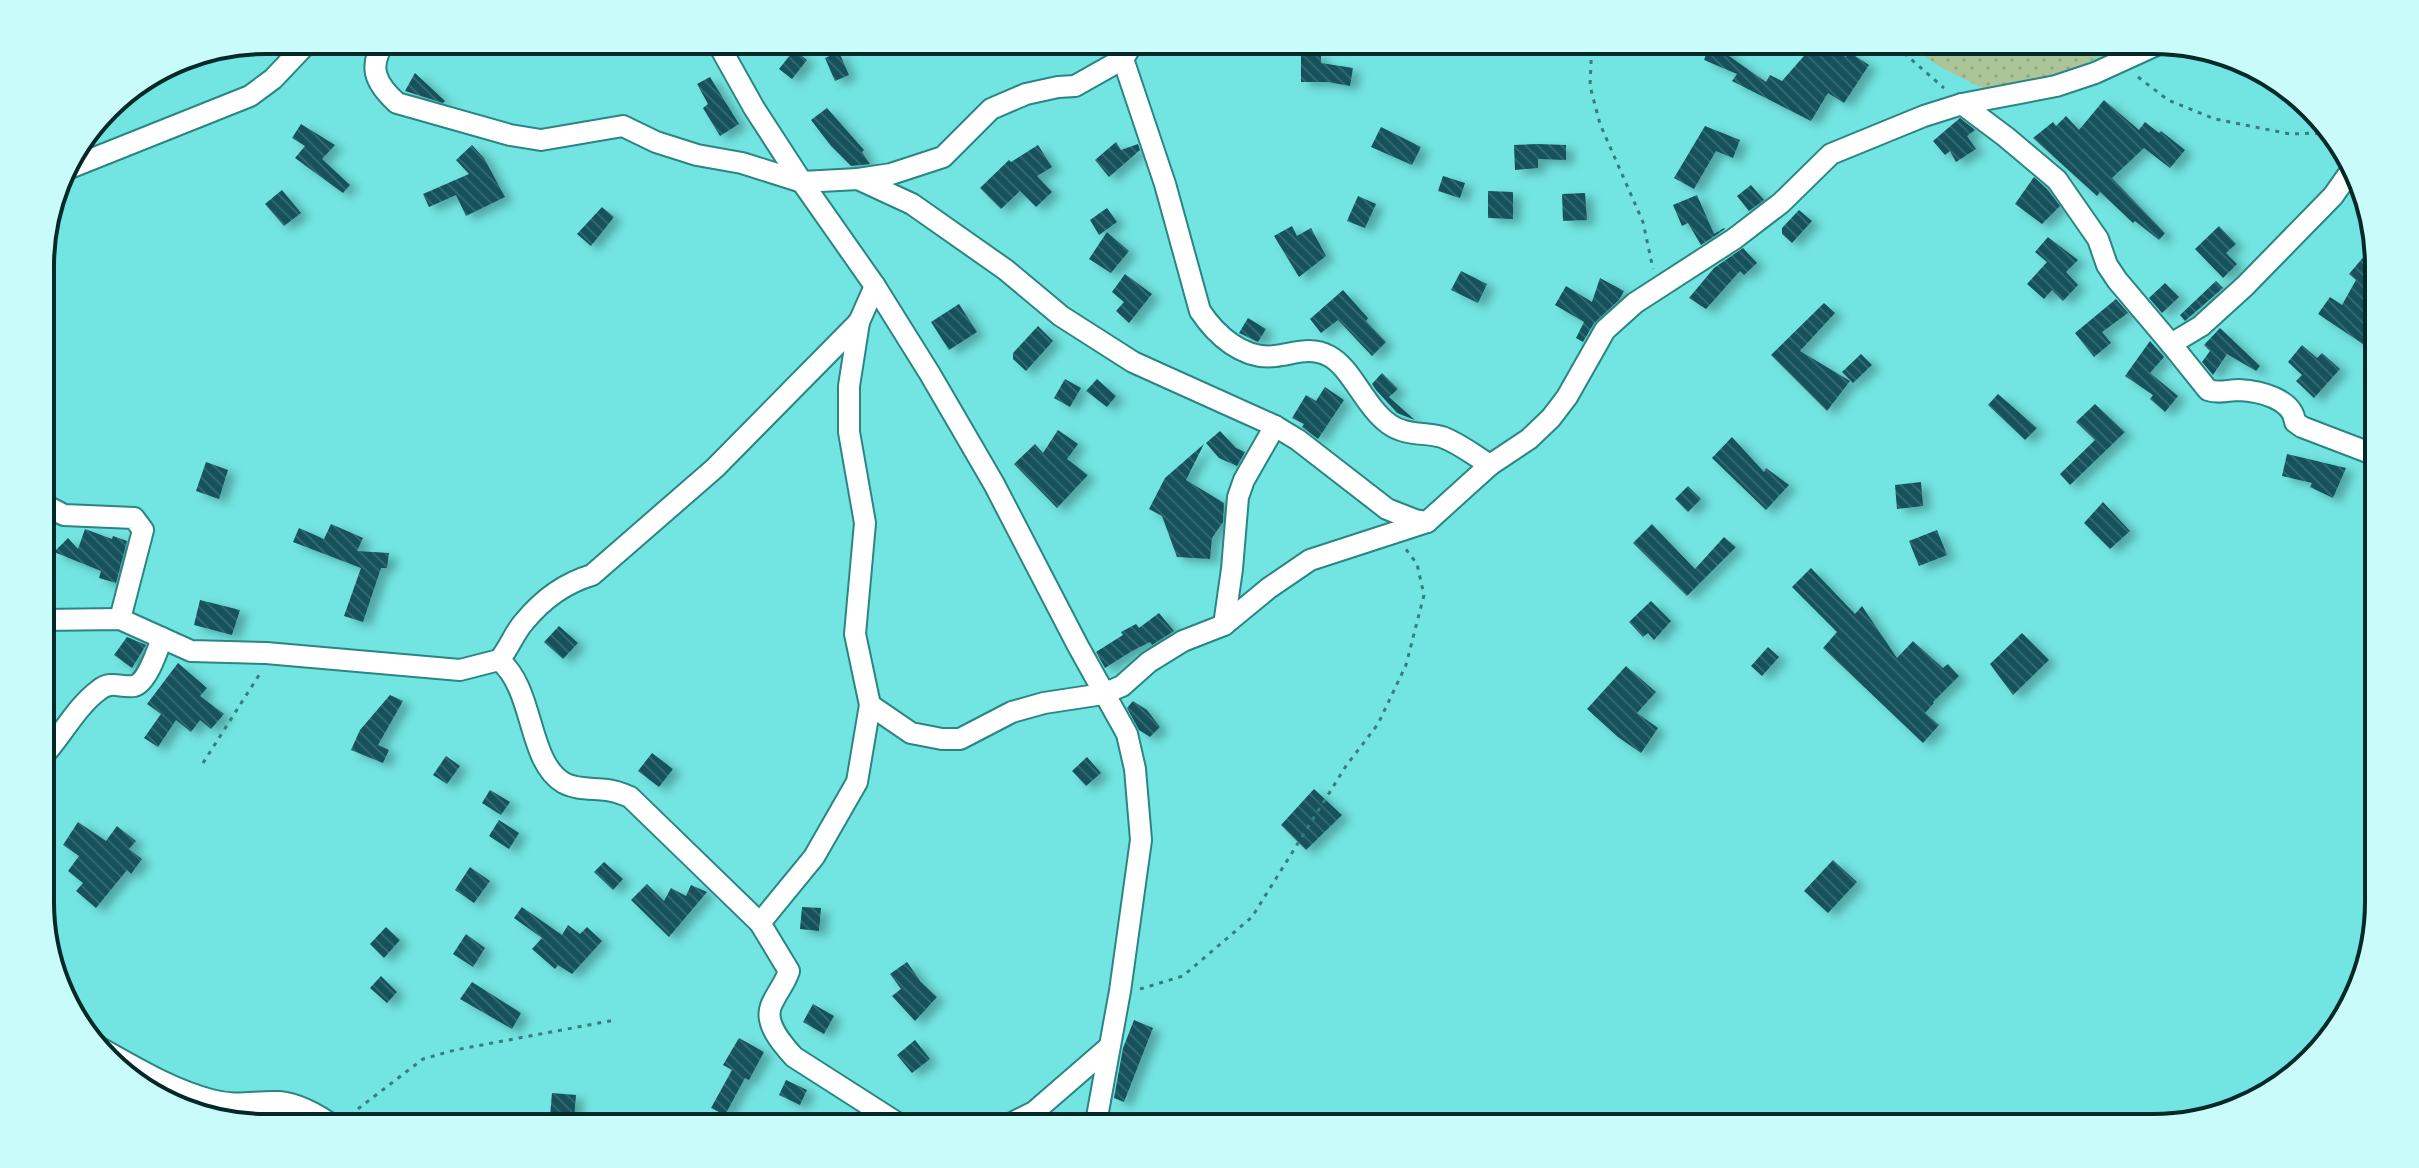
<svg xmlns="http://www.w3.org/2000/svg" width="2419" height="1168" font-family="'Alegreya Sans',sans-serif">
	<style>
		.grass { fill: url(#grass-dots) }
		.building { fill: url(#building-back-hatch); filter: url(#shadow) }
		.lines { fill: none; stroke-linecap: round; stroke-linejoin: round }
		.minor-casing { stroke: #2a8583; stroke-width: 24 }
		.path { stroke: #357e7c; stroke-width: 3; stroke-dasharray: 4 6; stroke-linecap: butt }
		.minor { stroke: #fff; stroke-width: 20 }
		.rim { fill: none; stroke: #022928; stroke-width: 4 }
	</style>
	<defs>
		<pattern id="grass-dots" width="8" height="8" patternUnits="userSpaceOnUse" patternTransform="scale(2)"><rect width="8" height="8" fill="#abc599"/><path d="M2 2h.1M6 6h.1" fill="none" stroke="#92a984" stroke-width="1.8" stroke-linecap="round"/></pattern>
		<pattern id="building-back-hatch" width="6" height="6" patternUnits="userSpaceOnUse" patternTransform="scale(2)"><rect width="6" height="6" fill="#13515c"/><path d="M-1 5l2 2M0 0l6 6M5-1l2 2" fill="none" stroke="#336770"/></pattern>
		<filter id="shadow"><feDropShadow dx="8" dy="4.5" stdDeviation="4" flood-color="#0004"/></filter>
	</defs>
	<rect width="100%" height="100%" fill="#72e4e1"/>
	<!-- grass -->
	<path class="grass" d="M1907 40H2135C2093 58 2027 99 1981 87 1973 84 1965 79 1958 76 1939 67 1922 56 1907 40Z"/>
	<!-- building -->
	<g class="building">
		<polygon points="1818,40 1826,40 1846,57 1849,52 1869,65 1844,103 1828,93 1811,121 1732,81 1737,74 1704,60 1710,44 1731,52 1729,56 1766,82 1770,75 1782,81"/>
		<polygon points="794,50 807,60 792,79 779,69"/>
		<polygon points="839,52 849,75 835,81 825,58"/>
		<polygon points="1301,54 1321,54 1321,63 1353,68 1350,86 1328,82 1301,82"/>
		<polygon points="415,73 445,101 443,103 405,91"/>
		<polygon points="710,77 739,124 720,136 703,108 708,104 697,84"/>
		<polygon points="2104,100 2139,130 2145,122 2159,133 2161,131 2185,150 2170,168 2144,148 2112,178 2165,233 2159,240 2135,221 2133,223 2100,192 2097,196 2033,138 2053,122 2056,126 2066,116 2079,130"/>
		<polygon points="827,108 864,150 862,152 870,164 851,166 831,146 811,120"/>
		<polygon points="1960,118 1975,130 1967,136 1976,149 1956,162 1950,151 1945,155 1933,141"/>
		<polygon points="301,124 335,145 322,159 350,185 343,193 295,158 305,146 292,138"/>
		<polygon points="1705,126 1740,140 1733,158 1716,151 1694,189 1674,178"/>
		<polygon points="1381,127 1421,147 1412,165 1371,147"/>
		<polygon points="1116,142 1121,150 1138,144 1140,150 1109,177 1095,160"/>
		<polygon points="1537,144 1566,145 1566,160 1538,159 1538,168 1515,170 1514,145"/>
		<polygon points="472,145 484,158 505,197 466,216 456,195 429,207 423,194 469,174 456,160"/>
		<polygon points="1038,145 1052,167 1037,176 1052,192 1036,207 1020,191 1001,209 980,188 1009,160 1011,162"/>
		<polygon points="1443,176 1465,183 1460,198 1438,191"/>
		<polygon points="2034,177 2047,189 2060,206 2042,224 2015,204"/>
		<polygon points="1751,185 1764,200 1749,211 1737,196"/>
		<polygon points="282,190 301,213 284,226 265,204"/>
		<polygon points="1488,191 1513,192 1513,219 1488,218"/>
		<polygon points="1585,193 1587,220 1563,221 1562,194"/>
		<polygon points="1697,195 1714,234 1724,228 1725,229 1701,245 1688,223 1682,226 1673,205"/>
		<polygon points="1358,196 1376,204 1365,228 1347,221"/>
		<polygon points="602,207 614,217 591,246 577,234"/>
		<polygon points="1107,208 1117,222 1099,235 1090,220"/>
		<polygon points="1799,210 1812,221 1792,243 1782,234 1782,228"/>
		<polygon points="1292,226 1297,236 1311,228 1326,256 1299,277 1274,236"/>
		<polygon points="2219,226 2236,244 2226,253 2237,264 2223,278 2195,249"/>
		<polygon points="1107,232 1129,251 1111,273 1089,259"/>
		<polygon points="2048,237 2078,260 2066,272 2078,285 2063,301 2052,290 2044,299 2027,284 2047,262 2035,252"/>
		<polygon points="1743,248 1757,263 1744,275 1740,271 1706,309 1689,298 1714,268"/>
		<polygon points="2366,254 2377,264 2377,277 2366,290 2377,299 2377,310 2366,324 2375,331 2363,344 2318,314 2330,297 2342,305 2356,280 2349,274"/>
		<polygon points="1461,271 1487,284 1478,303 1451,290"/>
		<polygon points="1125,274 1152,294 1129,323 1116,311 1124,302 1112,292"/>
		<polygon points="1600,278 1624,291 1619,300 1594,323 1583,342 1576,338 1584,322 1555,305 1566,286 1592,302"/>
		<polygon points="2216,281 2223,288 2185,321 2180,315"/>
		<polygon points="2165,283 2179,297 2162,313 2149,298"/>
		<polygon points="1343,290 1368,318 1366,321 1386,342 1372,356 1338,320 1321,333 1310,319"/>
		<polygon points="2116,299 2128,313 2102,332 2111,343 2094,357 2075,333"/>
		<polygon points="1824,303 1835,313 1800,351 1850,381 1827,411 1771,355"/>
		<polygon points="959,304 977,332 949,350 931,322"/>
		<polygon points="1248,318 1266,329 1258,342 1239,333"/>
		<polygon points="1038,326 1053,341 1026,371 1013,359 1013,353"/>
		<polygon points="2220,328 2260,366 2256,371 2227,354 2213,375 2202,362 2210,351 2204,345"/>
		<polygon points="2150,341 2164,357 2150,373 2178,396 2165,412 2150,399 2153,395 2125,376"/>
		<polygon points="2302,345 2317,358 2322,353 2340,369 2314,398 2296,381 2302,375 2288,362"/>
		<polygon points="1861,354 1872,365 1853,383 1842,372"/>
		<polygon points="1382,373 1398,389 1389,397 1415,420 1397,413 1376,390 1372,384"/>
		<polygon points="1065,379 1081,388 1070,407 1054,398"/>
		<polygon points="1097,379 1116,396 1107,407 1086,391"/>
		<polygon points="1325,387 1344,400 1318,439 1302,427 1304,424 1292,418 1306,395 1316,401"/>
		<polygon points="1998,394 2037,428 2025,440 1988,405"/>
		<polygon points="2095,404 2125,432 2070,485 2060,474 2095,440 2076,422"/>
		<polygon points="1058,430 1078,444 1067,459 1088,475 1057,508 1014,464 1035,444 1043,453"/>
		<polygon points="1220,431 1236,448 1245,452 1237,466 1219,458 1206,443"/>
		<polygon points="1732,437 1764,472 1766,468 1789,485 1766,510 1712,458"/>
		<polygon points="1204,444 1186,480 1224,503 1223,522 1212,538 1210,559 1177,557 1162,516 1149,509 1165,478"/>
		<polygon points="2287,454 2346,468 2333,498 2310,487 2312,483 2282,476"/>
		<polygon points="206,462 228,470 219,499 196,491"/>
		<polygon points="1921,482 1923,506 1897,509 1895,485"/>
		<polygon points="1688,486 1701,499 1688,512 1675,499"/>
		<polygon points="2103,502 2130,531 2110,549 2084,523"/>
		<polygon points="331,524 363,538 357,551 389,553 387,568 381,568 363,622 344,616 361,568 293,542 299,528 324,539"/>
		<polygon points="1652,524 1695,569 1724,537 1736,547 1687,596 1633,543"/>
		<polygon points="85,529 112,539 113,536 127,541 116,583 99,578 101,571 54,552 68,538 78,549"/>
		<polygon points="1937,530 1947,555 1919,566 1909,541"/>
		<polygon points="1811,568 1855,614 1862,606 1897,658 1913,641 1943,668 1948,664 1959,676 1933,702 1934,703 1925,713 1939,725 1923,743 1823,648 1837,632 1792,587"/>
		<polygon points="200,600 240,610 232,635 194,625"/>
		<polygon points="1651,601 1671,621 1654,640 1648,633 1643,637 1629,622"/>
		<polygon points="1159,613 1174,631 1152,645 1150,642 1132,651 1105,668 1096,652 1123,635 1121,632 1136,624 1139,628"/>
		<polygon points="559,626 578,643 563,659 544,642"/>
		<polygon points="2022,633 2049,660 2013,695 1990,664"/>
		<polygon points="127,637 146,645 132,668 114,655"/>
		<polygon points="1768,647 1779,657 1762,676 1751,666"/>
		<polygon points="178,663 207,688 200,696 224,714 211,729 200,720 191,732 176,720 158,747 144,738 161,714 147,704"/>
		<polygon points="1626,666 1656,692 1637,713 1658,728 1641,753 1618,737 1587,709"/>
		<polygon points="390,695 403,701 378,745 389,750 383,763 351,750 360,730"/>
		<polygon points="1133,701 1147,710 1160,727 1150,737 1139,730 1127,708"/>
		<polygon points="652,753 673,769 659,787 638,771"/>
		<polygon points="446,756 460,766 447,784 433,775"/>
		<polygon points="1087,757 1101,773 1086,786 1072,771"/>
		<polygon points="1314,789 1342,815 1306,850 1281,825"/>
		<polygon points="490,790 510,802 501,815 482,803"/>
		<polygon points="499,820 519,833 509,849 489,836"/>
		<polygon points="78,822 106,841 117,826 136,841 129,849 142,859 131,874 127,870 96,908 76,891 83,883 68,871 79,856 63,845"/>
		<polygon points="1833,860 1857,882 1828,913 1804,891"/>
		<polygon points="604,862 623,879 613,890 594,872"/>
		<polygon points="470,867 490,881 474,903 455,890"/>
		<polygon points="647,884 664,901 671,888 686,896 691,885 707,892 669,937 631,900"/>
		<polygon points="522,907 562,935 568,925 580,934 587,927 602,941 572,974 558,965 555,969 532,949 542,938 514,918"/>
		<polygon points="802,907 821,908 819,931 800,929"/>
		<polygon points="386,927 400,940 384,958 370,944"/>
		<polygon points="466,934 485,948 473,967 453,954"/>
		<polygon points="907,962 921,982 937,997 915,1021 892,996 901,989 890,974"/>
		<polygon points="381,976 397,992 387,1003 370,988"/>
		<polygon points="472,982 521,1013 512,1029 460,999"/>
		<polygon points="813,1004 834,1016 824,1034 803,1022"/>
		<polygon points="1134,1020 1153,1028 1124,1102 1114,1098 1123,1048"/>
		<polygon points="739,1038 764,1052 749,1080 745,1078 725,1115 711,1108 732,1070 723,1065"/>
		<polygon points="915,1040 930,1059 912,1073 897,1055"/>
		<polygon points="786,1080 807,1090 800,1105 779,1095"/>
		<polygon points="552,1093 576,1095 574,1119 550,1117"/>
	</g>
	<g class="lines">
		<defs>
			<g id="minor">
				<path d="M386 40C367 66 375 83 397 103L510 135 541 140 623 126 656 142 697 155 742 163 802 182 858 179 891 174 943 157 991 109 1026 94 1058 87 1075 86 1123 59 1135 40"/>
				<polyline points="716,40 754,108 802,182 875,286 930,374 994,484 1078,646 1127,734 1135,769 1141,840 1120,991 1095,1128"/>
				<path d="M1123 59 1165 184 1200 311C1216 335 1243 360 1275 356 1294 354 1310 346 1329 356 1351 367 1365 407 1389 424 1405 436 1425 432 1442 437 1459 443 1475 456 1490 465"/>
				<polyline points="1962,104 2006,137 2057,180 2098,239 2107,265 2117,280 2171,344 2201,326 2245,286 2333,196 2350,172"/>
				<polyline points="62,171 250,96 273,79 310,40"/>
				<polyline points="858,179 912,204 1006,270 1061,316 1133,362 1275,426 1298,440 1387,509 1415,520 1427,522"/>
				<path d="M2171 344 2208 390C2219 394 2228 390 2239 390 2260 391 2293 399 2295 422L2302 427 2378 456"/>
				<polyline points="41,503 64,515 134,518 143,530 120,619"/>
				<path d="M41 620 120 619 191 651 266 653 460 670 499 660C509 649 514 633 524 622 542 600 565 583 592 575L715 468 859 322"/>
				<polyline points="1224,625 1232,569 1238,497 1244,480 1275,426"/>
				<path d="M499 660C535 689 527 762 564 783 577 790 593 788 607 790 615 791 623 794 630 797L760 923 789 971C785 984 776 993 771 1006 764 1024 783 1045 794 1057L905 1128"/>
				<polyline points="870,705 911,733 942,739 960,739 1012,712 1044,703 1103,694 1122,686 1149,662 1183,641 1224,625 1269,588 1310,560 1427,522 1490,465 1529,439 1551,418 1567,397 1605,330 1635,303 1734,239 1781,203 1831,154 1924,116 1962,104 2056,86 2095,73 2163,42"/>
				<path d="M42 757C62 736 75 708 99 690 111 680 121 688 134 686 147 683 158 649 162 638"/>
				<polyline points="760,923 814,857 857,782 870,705 855,634 865,523 849,432 849,386 859,322 875,286"/>
				<path d="M93 1044C131 1065 169 1089 211 1100 237 1107 254 1101 279 1102 300 1104 320 1116 336 1128"/>
				<polyline points="1002,1128 1034,1112 1109,1047"/>
			</g>
		</defs>
		<!-- minor casing -->
		<use href="#minor" class="minor-casing"/>
		<!-- path -->
		<g class="path">
			<polyline points="1592,40 1590,86 1600,124 1643,222 1653,269"/>
			<polyline points="1889,40 1944,88"/>
			<polyline points="2138,77 2168,100 2215,119 2290,134 2320,133 2336,136"/>
			<polyline points="203,763 261,672"/>
			<polyline points="1140,989 1183,976 1252,917 1346,766 1378,724 1406,665 1424,595 1417,564 1405,548"/>
			<polyline points="350,1115 423,1059 455,1050 615,1020"/>
		</g>
		<!-- minor -->
		<use href="#minor" class="minor"/>
	</g>
	<!-- crop -->
	<path d="M0 0H2419V1168H0ZM266 54H2153A212 212 0 0 1 2365 266V902A212 212 0 0 1 2153 1114H266A212 212 0 0 1 54 902V266A212 212 0 0 1 266 54Z" fill="#c8fbf9" fill-rule="evenodd"/>
	<path class="rim" d="M266 54H2153A212 212 0 0 1 2365 266V902A212 212 0 0 1 2153 1114H266A212 212 0 0 1 54 902V266A212 212 0 0 1 266 54Z"/>
</svg>
